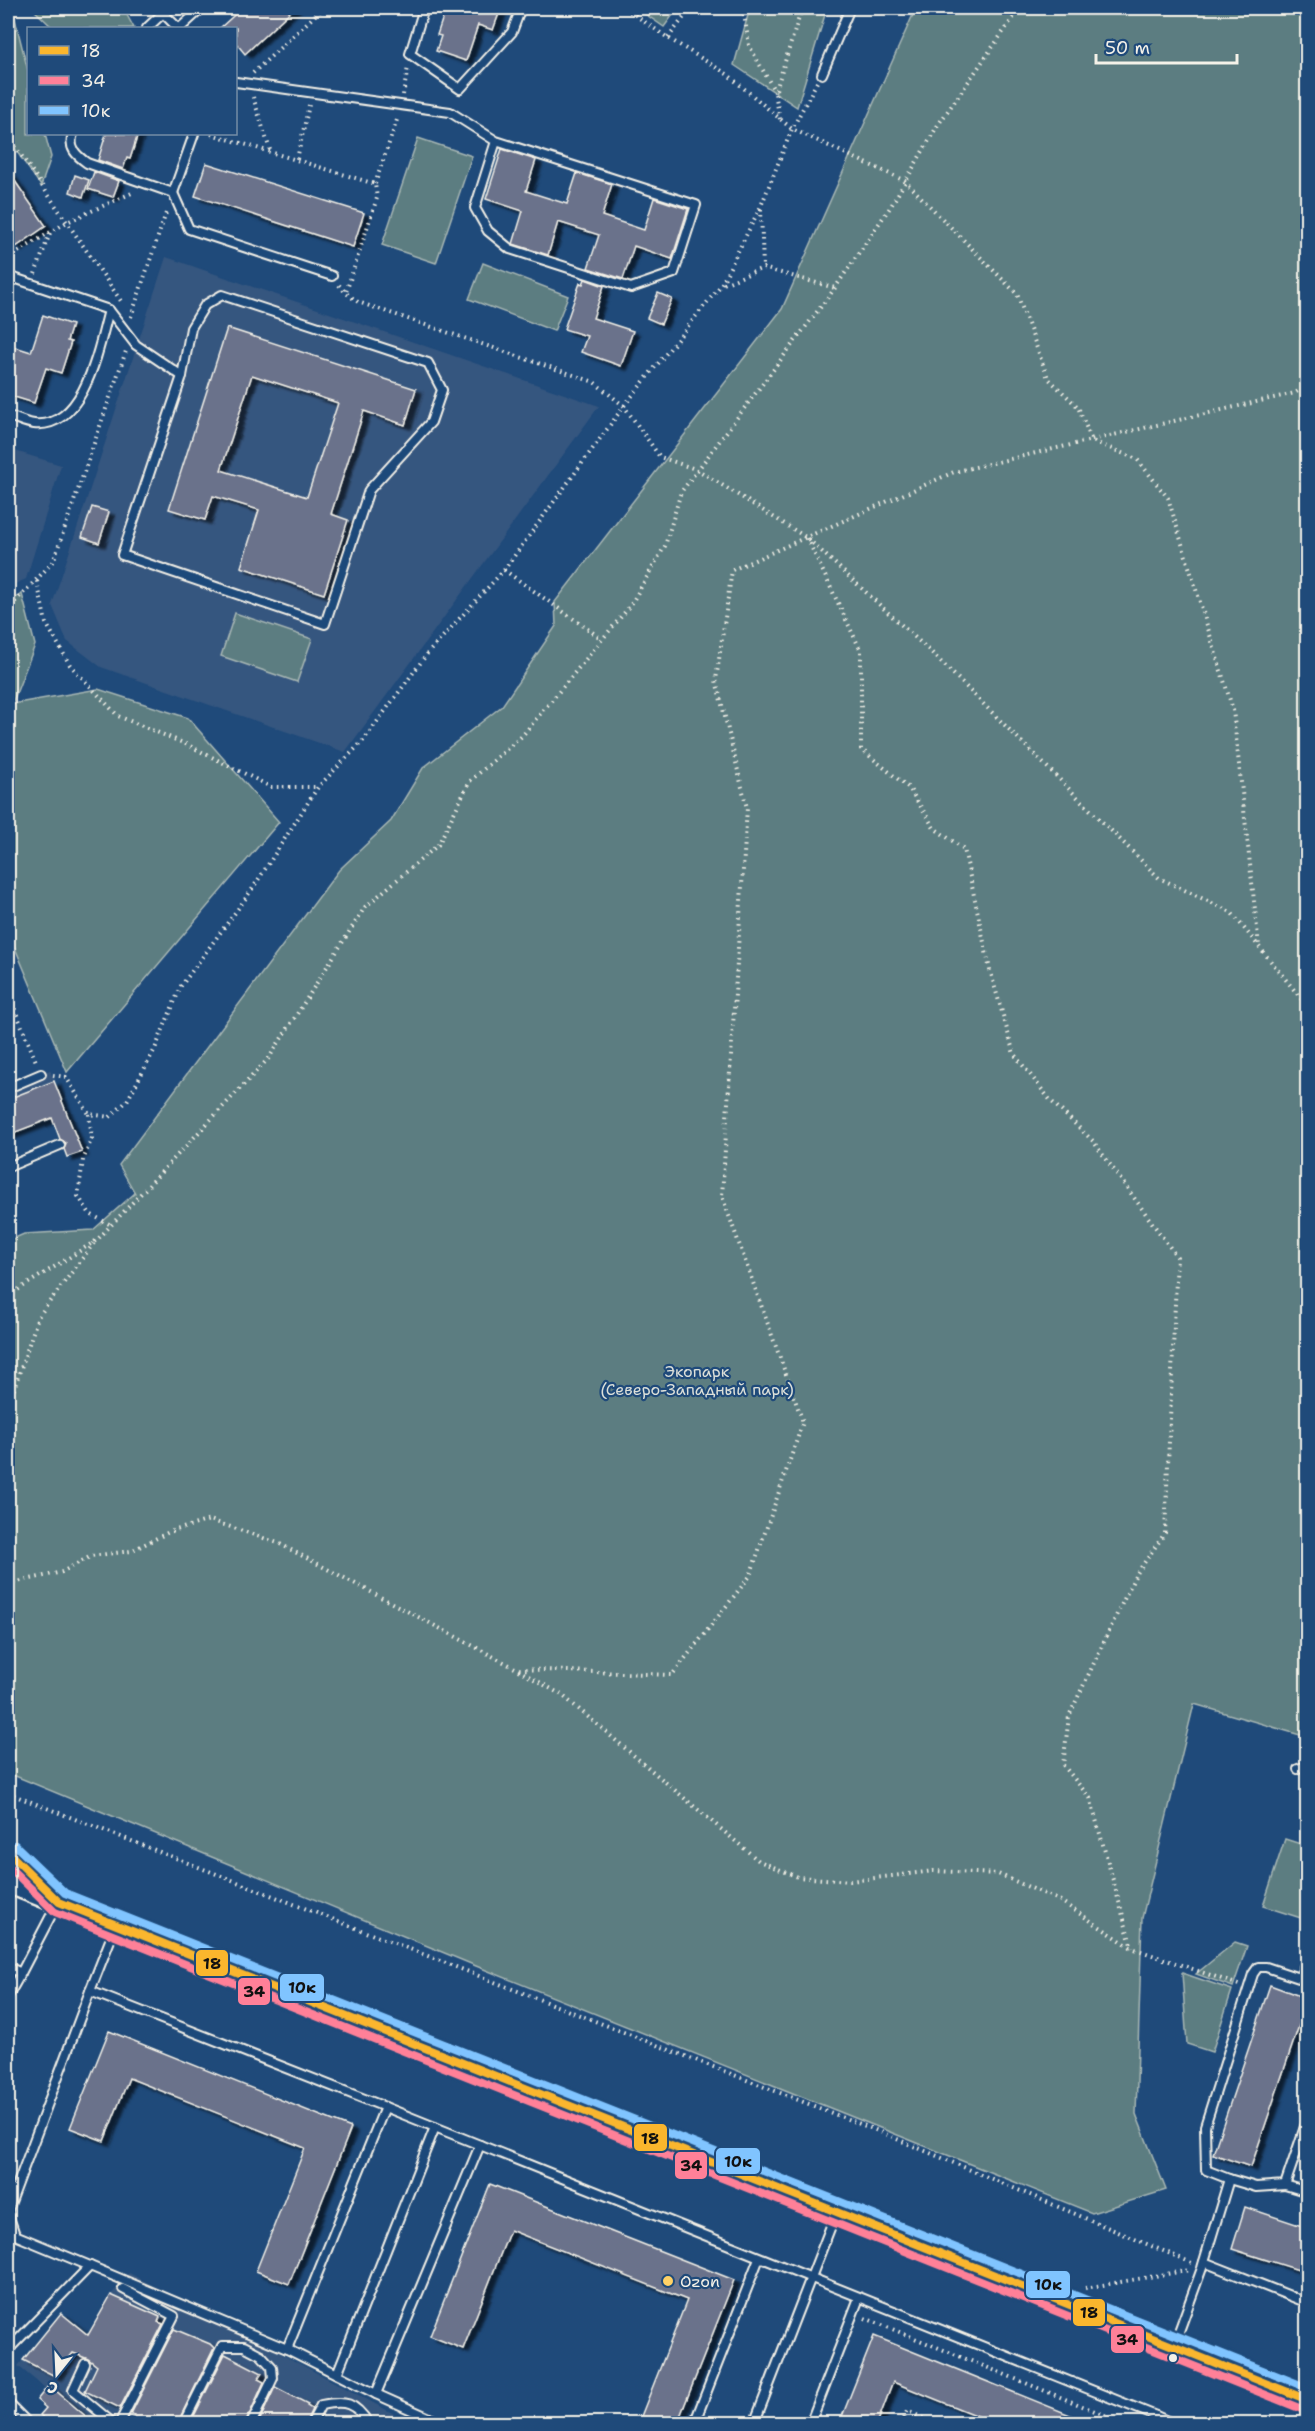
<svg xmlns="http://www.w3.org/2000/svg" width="1315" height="2431" font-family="'Shantell Sans',sans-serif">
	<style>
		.built { fill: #36567f }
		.green { fill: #5c7d81; stroke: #a8b7b4; stroke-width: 1.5 }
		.building { fill: #6a728b; stroke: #f4f1e8; stroke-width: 1.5; fill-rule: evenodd; filter: url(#shadow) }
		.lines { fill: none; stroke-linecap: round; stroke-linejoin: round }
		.lane-casing { stroke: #f4f1e8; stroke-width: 12 }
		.secondary-casing { stroke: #f4f1e8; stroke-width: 26 }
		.path { stroke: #f4f1e8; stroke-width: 4; stroke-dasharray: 1.5 4.5; stroke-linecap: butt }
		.lane { stroke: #1f4a7a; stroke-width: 8 }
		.secondary { stroke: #1f4a7a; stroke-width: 21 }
		.bus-1-casing { stroke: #1f4a7a; stroke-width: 12 }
		.bus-2-casing { stroke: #1f4a7a; stroke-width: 12 }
		.bus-3-casing { stroke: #1f4a7a; stroke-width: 12 }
		.bus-1 { stroke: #fab62d; stroke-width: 8 }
		.bus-2 { stroke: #ff8098; stroke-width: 8 }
		.bus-3 { stroke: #80c4ff; stroke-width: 8 }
		.poi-dot { fill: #ffd166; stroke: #1f4a7a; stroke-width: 2 }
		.bus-dot { fill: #f4f1e8; stroke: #1f4a7a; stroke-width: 2 }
		.labels { text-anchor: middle; stroke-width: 4.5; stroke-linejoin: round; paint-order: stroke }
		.park-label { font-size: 16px; fill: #dde0d9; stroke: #1f4a7a }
		.poi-label { font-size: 16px; fill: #f4f1e8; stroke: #1f4a7a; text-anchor: start }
		.line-badge { stroke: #1f4a7a; stroke-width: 2 }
		.pale-badge-label { font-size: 16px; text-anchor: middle; font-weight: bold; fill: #111 }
	</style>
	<defs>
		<filter id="shadow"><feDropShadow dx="6" dy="4" stdDeviation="1.5" flood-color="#0009"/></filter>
	</defs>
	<rect width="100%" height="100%" fill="#1f4a7a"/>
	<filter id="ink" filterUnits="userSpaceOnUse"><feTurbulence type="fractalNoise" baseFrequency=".0167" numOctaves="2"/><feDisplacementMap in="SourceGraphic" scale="12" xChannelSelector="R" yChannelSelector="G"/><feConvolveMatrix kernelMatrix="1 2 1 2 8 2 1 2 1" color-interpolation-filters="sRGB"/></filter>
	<g filter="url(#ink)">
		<!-- built -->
		<g class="built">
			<polygon points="166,257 599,406 345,752 101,667 67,641 52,605"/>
			<polygon points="8,449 61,465 26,579 8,587"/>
			<polygon points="50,1070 61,1098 8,1119 8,1086"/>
			<polygon points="129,2273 411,2423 50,2423 40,2415 46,2408 37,2400 45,2388 18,2366 61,2313 88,2334 111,2295"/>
		</g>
		<!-- green -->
		<g class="green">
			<polygon points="32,8 123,8 134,28 53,28"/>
			<polygon points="643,8 678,8 664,27 641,11"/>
			<polygon points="750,8 827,8 797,107 734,65"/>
			<polygon points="916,8 1307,8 1307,1737 1194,1704 1142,1918 1136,2114 1166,2190 1092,2213 476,1966 8,1773 8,1241 24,1234 93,1230 135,1193 119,1165 339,870 391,821 423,768 502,706 556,626 555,602 782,309"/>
			<polygon points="15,19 28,71 28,134 45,134 51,157 41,186 8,139 8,22"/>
			<polygon points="418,138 472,156 436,263 382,245"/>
			<polygon points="483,263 568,296 554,331 469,299"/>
			<polygon points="22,594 35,645 12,704 98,689 188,718 279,822 67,1072 8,931 8,602"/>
			<polygon points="235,613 312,639 297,682 221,656"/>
			<polygon points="1285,1839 1307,1846 1307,1899 1301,1918 1263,1906"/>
			<polygon points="1235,1942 1247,1946 1233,1987 1196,1974"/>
			<polygon points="1182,1973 1232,1990 1212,2052 1187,2044"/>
		</g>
		<!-- building -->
		<g class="building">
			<polygon points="242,8 294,8 245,54 236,43 236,28 220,28"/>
			<polygon points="446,8 501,8 493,30 478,25 466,61 436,51 441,36 437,35"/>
			<polygon points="106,134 138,134 130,159 127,158 123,169 98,160"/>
			<polygon points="502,149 536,160 526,191 567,204 577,173 612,184 602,216 644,230 654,198 688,209 672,259 634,246 623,279 588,268 599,235 558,222 548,255 513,244 523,211 486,199"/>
			<polygon points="206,163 364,213 353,247 195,196"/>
			<polygon points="8,171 46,226 16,247 8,235"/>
			<polygon points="94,172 119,181 113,197 88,189"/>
			<polygon points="75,175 89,180 83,197 70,192"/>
			<polygon points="585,279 604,286 593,318 633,331 621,366 581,352 587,336 564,329 580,283 583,284"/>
			<polygon points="658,293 672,299 661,324 647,318"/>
			<polygon points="43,315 72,325 67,341 71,342 61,373 46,368 34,403 8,395 8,369 15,347 31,352"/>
			<path d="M227 328 416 389 405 425 364 411 331 514 348 520 324 594 241 567 259 510 213 496 205 520 169 509ZM252 375 338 403 307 497 221 470Z"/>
			<polygon points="92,507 109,512 99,543 82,537"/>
			<polygon points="54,1081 82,1152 67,1157 64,1149 66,1143 60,1139 52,1118 8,1135 8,1099"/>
			<polygon points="1270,1985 1308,1999 1251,2167 1213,2154"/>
			<polygon points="109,2031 351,2128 289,2284 256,2271 305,2148 129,2078 104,2141 70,2128"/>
			<polygon points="490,2184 734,2280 677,2424 638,2424 687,2300 510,2230 463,2349 430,2336"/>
			<polygon points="1245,2207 1308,2228 1308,2273 1232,2249"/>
			<polygon points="111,2295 160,2317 158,2322 163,2324 120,2408 85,2391 97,2366 88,2359 73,2353 55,2376 23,2360 61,2313 88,2335"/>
			<polygon points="174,2329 210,2344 214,2348 177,2424 130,2424 135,2415 131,2414"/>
			<polygon points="874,2336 1090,2423 1090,2424 997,2424 893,2382 877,2424 839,2424"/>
			<polygon points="225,2354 262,2373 258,2379 264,2382 245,2424 190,2424"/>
			<polygon points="49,2385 95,2424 50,2424 40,2415 46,2408 37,2400"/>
			<polygon points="275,2387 308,2404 307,2406 312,2409 305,2424 258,2424"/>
		</g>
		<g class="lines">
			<defs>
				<g id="lane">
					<polyline points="158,8 178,28"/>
					<polyline points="424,8 410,54 460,89 512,32 521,8"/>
					<polyline points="147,28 163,13"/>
					<polyline points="180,28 202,8"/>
					<polyline points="822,74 850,8"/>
					<polyline points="236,82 450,112 496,141 696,205 674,273 631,288 510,249 488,231 475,208 496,141"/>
					<path d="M73 134C68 148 76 155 87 163L173 193 189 229 332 276"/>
					<polyline points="173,193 194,134"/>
					<polyline points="8,276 109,310 136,345 182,376"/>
					<polygon points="222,295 428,363 442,390 431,422 369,490 325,624 122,555 182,376 191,328 205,305"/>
					<path d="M8 416C16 418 25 423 34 424 85 429 99 346 109 310"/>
					<polyline points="8,1088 41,1074"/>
					<polyline points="8,1167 60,1145"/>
					<polyline points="1298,1769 1308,1765"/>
					<polyline points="8,1967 21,1973 58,1902"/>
					<polyline points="1300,1978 1308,1956"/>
					<polyline points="90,1991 116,1925"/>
					<polyline points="8,1996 21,1973"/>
					<polyline points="1229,2179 1256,2187 1285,2185 1308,2118"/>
					<polyline points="1285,2185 1308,2192"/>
					<polyline points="8,2210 90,1991 385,2107"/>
					<polyline points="8,2214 15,2235 90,2266"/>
					<polyline points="1204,2262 1308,2303"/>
					<polyline points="1174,2345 1202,2268 1229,2179 1206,2170 1205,2126 1253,1974 1258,1967 1266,1967 1308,1981"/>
					<polyline points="287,2349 376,2394"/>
					<polyline points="8,2350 90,2266 287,2349 385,2107 1156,2416 1153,2424"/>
					<polyline points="85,2364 73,2390 114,2424"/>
					<polyline points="337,2374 435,2127"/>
					<polyline points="8,2403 29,2424"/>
					<polyline points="1156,2416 1174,2424"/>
					<polyline points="119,2424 174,2316 123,2289"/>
					<polyline points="183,2424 222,2346 244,2346 261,2355 272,2367 273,2378 251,2424"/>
					<path d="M311 2424 321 2405C345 2400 355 2402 369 2424"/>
					<polyline points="443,2424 376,2394 480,2145"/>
					<polyline points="694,2424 759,2258"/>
					<polyline points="754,2424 836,2213"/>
					<polyline points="810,2424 859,2298"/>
				</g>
				<g id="secondary">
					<polyline points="8,1852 52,1895"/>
					<polyline points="8,1882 1308,2400"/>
				</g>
			</defs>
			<!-- lane casing -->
			<use href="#lane" class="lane-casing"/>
			<!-- secondary casing -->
			<use href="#secondary" class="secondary-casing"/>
			<!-- path -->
			<g class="path">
				<polyline points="625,8 668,38 727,74 792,129 905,181 1017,294 1048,378 1078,407 1092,441 1137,459 1168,498 1233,710 1259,946"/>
				<polyline points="743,8 749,45 775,92"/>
				<polyline points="668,38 691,8"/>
				<polyline points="253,73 323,8"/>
				<polyline points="817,82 792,129 761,206 721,285 763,268 835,288"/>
				<polyline points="403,95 408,67"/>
				<polyline points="253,97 270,150"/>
				<polyline points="780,119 775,93 802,8"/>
				<polyline points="211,134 375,184 377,198 346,292"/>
				<polyline points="8,136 123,304"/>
				<polyline points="297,159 309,105"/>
				<polyline points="375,184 398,117"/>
				<polyline points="761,209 763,268"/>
				<polyline points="8,258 67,222 134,192"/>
				<polyline points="35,274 50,233"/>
				<polyline points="339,285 346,293 358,302 594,382 624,406 660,457 698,470 807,538 932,653 1159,878 1231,912 1308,1007"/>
				<polyline points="131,317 167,210"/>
				<polyline points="807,538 861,651 861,749 909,788 934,828 964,849 990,970 1014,1054 1051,1101 1093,1141 1177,1257 1165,1533 1135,1576 1069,1716 1063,1765 1090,1798 1132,1948"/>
				<polyline points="504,570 602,639"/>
				<polyline points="37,581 46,623 70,665 118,716 188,745 271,787 318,787"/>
				<polyline points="8,618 12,605 53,562 126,351"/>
				<polyline points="8,992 37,1064"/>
				<polyline points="53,1075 66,1077 89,1114 110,1117 127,1101 155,1049 181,986 251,891 318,787 363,741 427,654 504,570 624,406 721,285"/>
				<polyline points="89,1114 92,1138 83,1160 78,1196 90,1214 111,1225"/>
				<polyline points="8,1296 97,1240 269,1058 365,907 438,845 470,781 522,736 630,606 665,546 681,492 835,288 891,206 938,125 1020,8"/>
				<polyline points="8,1407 38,1317 94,1243"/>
				<polyline points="8,1584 62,1572 91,1556 131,1551 169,1532 210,1520 278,1543 517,1669 672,1675 750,1576 803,1422 722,1196 747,808 716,680 732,570 954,472 1295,393 1308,385"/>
				<polyline points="518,1670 562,1695 759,1861 798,1877 850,1881 934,1871 998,1874 1059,1900 1132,1948 1239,1985"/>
				<polyline points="8,1793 873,2129 1192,2263"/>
				<polyline points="1085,2288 1190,2270"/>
				<polyline points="865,2318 1127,2424"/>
				<polyline points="902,2424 907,2411 938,2424"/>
			</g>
			<!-- lane -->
			<use href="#lane" class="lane"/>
			<!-- secondary -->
			<use href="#secondary" class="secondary"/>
			<defs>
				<polyline id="bus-1" points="8,1852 59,1902 1308,2400"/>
				<polyline id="bus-2" points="8,1866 55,1912 1304,2410"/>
				<polyline id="bus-3" points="15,1845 65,1893 1308,2388"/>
			</defs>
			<!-- bus-1 casing -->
			<use href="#bus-1" class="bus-1-casing"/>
			<!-- bus-2 casing -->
			<use href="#bus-2" class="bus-2-casing"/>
			<!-- bus-3 casing -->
			<use href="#bus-3" class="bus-3-casing"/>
			<!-- bus-1 -->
			<use href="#bus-1" class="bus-1"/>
			<!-- bus-2 -->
			<use href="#bus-2" class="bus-2"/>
			<!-- bus-3 -->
			<use href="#bus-3" class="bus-3"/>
		</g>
	</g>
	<!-- markers -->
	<circle class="poi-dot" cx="668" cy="2281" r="6"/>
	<circle class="bus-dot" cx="1173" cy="2358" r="5"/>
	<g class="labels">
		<!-- park labels -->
		<g class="park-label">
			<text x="697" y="1377">Экопарк<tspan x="697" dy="18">(Северо-Западный парк)</tspan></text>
		</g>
		<!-- poi labels -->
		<g class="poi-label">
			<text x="680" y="2287">Ozon</text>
		</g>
	</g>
	<g class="line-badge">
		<rect x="195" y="1949" width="34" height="28" rx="6" fill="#fab62d"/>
		<rect x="279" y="1973" width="46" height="29" rx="6" fill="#80c4ff"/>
		<rect x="237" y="1977" width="34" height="29" rx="6" fill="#ff8098"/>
		<rect x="633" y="2123" width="35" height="29" rx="6" fill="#fab62d"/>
		<rect x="715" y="2147" width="46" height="28" rx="6" fill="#80c4ff"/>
		<rect x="674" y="2151" width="34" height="29" rx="6" fill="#ff8098"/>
		<rect x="1025" y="2270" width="46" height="29" rx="6" fill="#80c4ff"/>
		<rect x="1072" y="2298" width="34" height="29" rx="6" fill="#fab62d"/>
		<rect x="1110" y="2325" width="35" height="29" rx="6" fill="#ff8098"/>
	</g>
	<g class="pale-badge-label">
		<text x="212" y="1969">18</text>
		<text x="302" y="1993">10к</text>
		<text x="254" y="1997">34</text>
		<text x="650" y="2144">18</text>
		<text x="738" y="2167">10к</text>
		<text x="691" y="2171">34</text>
		<text x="1048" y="2290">10к</text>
		<text x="1089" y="2318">18</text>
		<text x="1127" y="2345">34</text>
	</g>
	<!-- margin -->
	<rect width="1315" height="2431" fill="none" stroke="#1f4a7a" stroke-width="30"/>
	<rect x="15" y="15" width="1285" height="2401" fill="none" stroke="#f4f1e8" stroke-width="2" filter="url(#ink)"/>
	<!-- legend -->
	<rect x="27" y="27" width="210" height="108" fill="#1f4a7a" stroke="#748da6" stroke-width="1.5"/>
	<rect x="39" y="46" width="30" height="9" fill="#fab62d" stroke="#748da6" stroke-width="1.5"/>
	<text x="81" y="57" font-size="18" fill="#f4f1e8">18</text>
	<rect x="39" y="76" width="30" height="9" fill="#ff8098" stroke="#748da6" stroke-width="1.5"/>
	<text x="81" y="87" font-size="18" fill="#f4f1e8">34</text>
	<rect x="39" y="106" width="30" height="9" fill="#80c4ff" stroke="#748da6" stroke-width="1.5"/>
	<text x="81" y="117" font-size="18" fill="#f4f1e8">10к</text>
	<!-- north arrow -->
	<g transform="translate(57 2374) rotate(198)" stroke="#1f4a7a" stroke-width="4.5" paint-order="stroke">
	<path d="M0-4.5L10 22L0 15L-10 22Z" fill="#f4f1e8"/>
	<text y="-9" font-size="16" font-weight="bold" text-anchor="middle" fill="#f4f1e8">С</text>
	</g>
	<!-- scale -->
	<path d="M1096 54v9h141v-9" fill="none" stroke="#f4f1e8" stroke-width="3"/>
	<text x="1105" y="54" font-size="18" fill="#f4f1e8" stroke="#1f4a7a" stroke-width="4.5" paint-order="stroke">50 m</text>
</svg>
